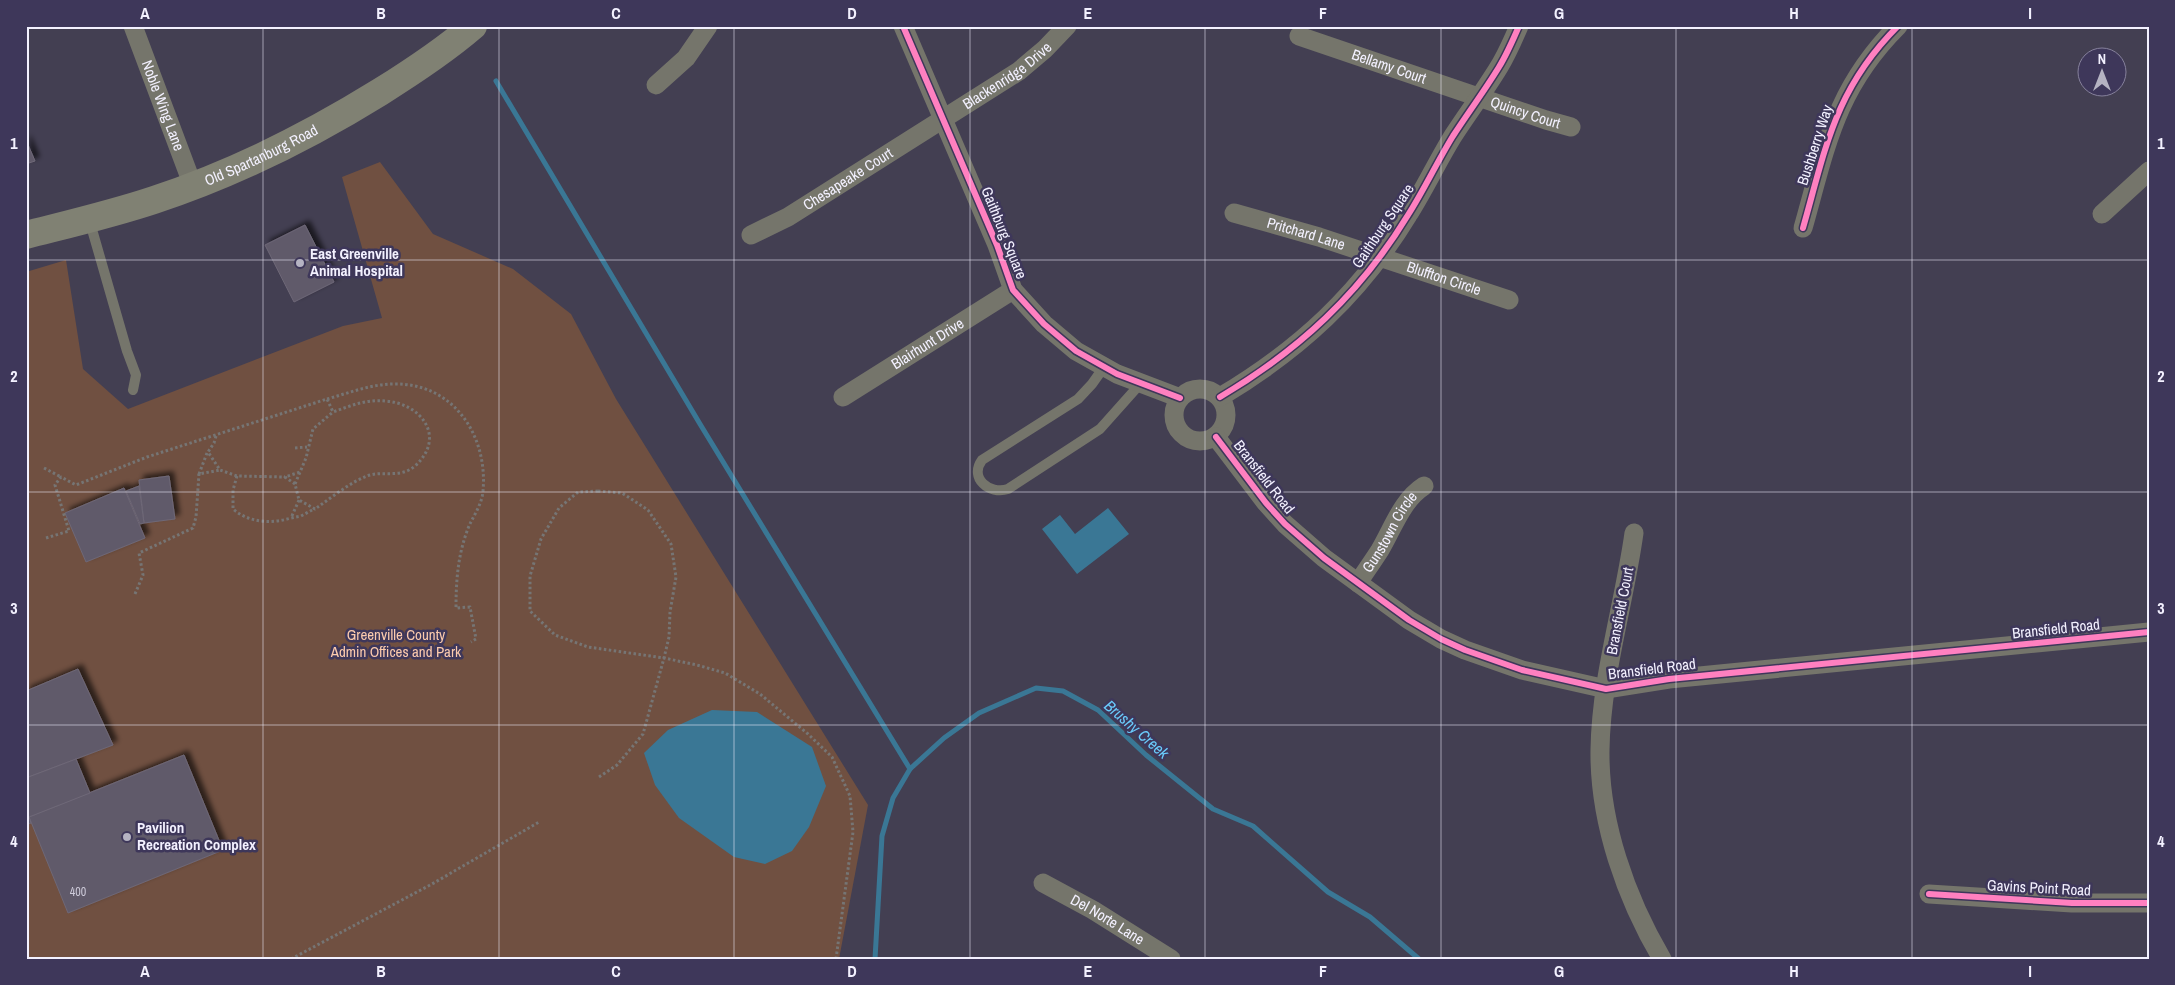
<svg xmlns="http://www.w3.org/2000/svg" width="2175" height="985" font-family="'Archivo Narrow',sans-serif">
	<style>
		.green { fill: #705041 }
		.water { fill: #3a7795 }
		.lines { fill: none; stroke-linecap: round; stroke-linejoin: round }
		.stream { stroke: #3a7795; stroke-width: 5 }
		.building { fill: #615a6b; stroke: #6e6877; filter: url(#shadow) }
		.path { stroke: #767574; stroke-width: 3; stroke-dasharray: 2.5 2.5; stroke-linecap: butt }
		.lane { stroke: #75756b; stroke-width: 10 }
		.street { stroke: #75756b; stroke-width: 19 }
		.secondary { stroke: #808173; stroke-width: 28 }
		.cycleway-casing { stroke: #3e375a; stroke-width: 9 }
		.cycleway { stroke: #ff80c0; stroke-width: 6 }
		.grid { fill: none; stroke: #f3f1ff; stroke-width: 1; stroke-opacity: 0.55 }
		.poi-dot { fill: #b5b3c2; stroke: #3e375a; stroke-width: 2 }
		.labels { text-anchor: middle; stroke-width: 5; stroke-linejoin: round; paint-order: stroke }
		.number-label { font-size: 12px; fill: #cecbda }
		.street-label { font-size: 15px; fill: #f3f1ff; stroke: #3e375a }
		.poi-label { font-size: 15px; font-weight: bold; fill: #f3f1ff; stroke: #3e375a; text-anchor: start }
		.park-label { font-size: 15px; fill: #fccbad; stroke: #3e375a }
		.water-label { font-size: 16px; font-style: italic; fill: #6acbfb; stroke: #3e375a }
		.neatline { fill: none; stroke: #f3f1ff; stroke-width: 2 }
		.grid-label { font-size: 16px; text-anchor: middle; font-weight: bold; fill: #f3f1ff }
	</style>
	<defs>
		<filter id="shadow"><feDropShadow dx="4.5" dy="-4.5" stdDeviation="2.5" flood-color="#0009"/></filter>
	</defs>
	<rect width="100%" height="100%" fill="#433f52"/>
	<!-- green -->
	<polygon class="green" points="380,162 433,234 513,269 571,314 616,399 868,805 839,959 26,959 26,272 66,260 83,369 128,409 343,326 382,318 342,177"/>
	<!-- water -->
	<g class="water">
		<polygon points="1108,508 1129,534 1077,574 1042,529 1060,515 1075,534"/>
		<polygon points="712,710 757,712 812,747 826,786 809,827 792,851 765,864 734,857 679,818 655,785 644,753 668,730"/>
	</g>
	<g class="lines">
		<!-- stream -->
		<g class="stream">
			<polyline points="496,81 700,424 910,769"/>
			<polyline points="875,959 882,836 893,798 910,769 944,738 979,713 1036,688 1063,691 1098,710 1146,755 1213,809 1253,826 1328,892 1370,917 1419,959"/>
		</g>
	</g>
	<!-- building -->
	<g class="building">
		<polygon points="26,140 35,161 26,164"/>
		<polygon points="305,225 334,282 294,302 265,245"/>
		<polygon points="169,476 175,519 144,523 139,480"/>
		<polygon points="139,486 144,523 140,524 126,491"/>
		<polygon points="124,488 145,538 86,562 65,513"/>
		<polygon points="78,669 113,745 26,778 26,691"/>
		<polygon points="184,755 223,850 68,913 29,817"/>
		<polygon points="76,759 90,793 29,817 31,823 26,825 26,778"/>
	</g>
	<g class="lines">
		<!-- path -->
		<g class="path">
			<path d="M327 399C349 393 371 384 394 384 454 383 488 436 483 491 482 504 474 515 469 526 458 553 456 580 456 608L470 607 476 639 471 642"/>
			<polyline points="216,436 214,443 208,452 220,470 237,476 285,477"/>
			<polyline points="295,448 307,447"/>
			<polyline points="207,453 199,474 220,470"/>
			<polyline points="44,468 61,477"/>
			<path d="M237 476 233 490V509C249 523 272 524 291 518"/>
			<polyline points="295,484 285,477 300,472"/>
			<polygon points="598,491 622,493 648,510 671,544 676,577 670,612 669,637 664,658 588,647 555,635 530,611 530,576 541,539 559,508 578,492"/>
			<polyline points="299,500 291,518 301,516 314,509"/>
			<path d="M46 538 69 531 55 485 61 477 76 485 147 457 327 399 333 412C350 406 366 399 385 401 421 403 447 437 415 466 400 479 382 470 367 476 349 483 331 498 315 509L299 500 295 484 306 458 313 429 333 412"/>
			<polyline points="135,594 143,575 139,553 193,528 196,517 199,474"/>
			<polyline points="599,777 617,765 643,734 664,658 697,665 725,673 760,694 808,734 832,757 850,796 853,832 836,959"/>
			<polyline points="291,959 432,884 539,822"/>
		</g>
		<!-- lane -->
		<g class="lane">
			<polyline points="89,219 127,351 136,375 133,390"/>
			<path d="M1104 367 1092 384 1078 399 982 460C969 478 989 495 1008 489L1100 429 1141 383"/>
		</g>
		<!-- street -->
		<g class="street">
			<path id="s1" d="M133 26 193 186"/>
			<polyline points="903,26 997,245 1013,290 1044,324 1076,351 1117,374 1180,398"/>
			<path id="s2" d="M1299 36 1546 120 1571 127"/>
			<polyline points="656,85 686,58 708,26"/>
			<path id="s3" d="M1234 213 1319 237 1509 300"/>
			<polyline points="2102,214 2149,171"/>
			<path d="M1803 228C1826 147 1835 89 1898 26"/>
			<path id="s4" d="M751 235 788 217 1019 71 1045 49 1067 26"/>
			<circle cx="1200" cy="415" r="26"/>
			<path id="s5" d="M843 397 1013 290"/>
			<path d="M1220 397C1299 350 1360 294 1408 215 1424 190 1437 162 1453 136 1468 113 1485 90 1499 67 1507 54 1513 40 1519 26"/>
			<polyline points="1216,437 1266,503 1285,524 1324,558 1409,620 1441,639 1465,650 1522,670 1606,689 1669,679 2149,632"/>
			<path d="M1634 533C1624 605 1601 677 1600 750 1599 822 1626 898 1662 959"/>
			<path id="s6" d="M1358 583C1365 572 1373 561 1380 550 1393 528 1402 500 1424 486"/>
			<path id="s7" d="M1043 883 1093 910 1171 959"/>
			<polyline points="1929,894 2072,903 2149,903"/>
		</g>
		<!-- secondary -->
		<path class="secondary" id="s8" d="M26 235C69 224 112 214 154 200 233 174 309 136 380 92 412 72 444 51 473 26"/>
		<defs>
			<g id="cycleway">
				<polyline points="903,26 997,245 1013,290 1044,324 1076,351 1117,374 1180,398"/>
				<path d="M1803 228C1826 147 1835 89 1898 26"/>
				<path d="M1220 397C1299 350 1360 294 1408 215 1424 190 1437 162 1453 136 1468 113 1485 90 1499 67 1507 54 1513 40 1519 26"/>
				<polyline points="1216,437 1266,503 1285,524 1324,558 1409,620 1441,639 1465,650 1522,670 1606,689 1669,679 2149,632"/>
				<polyline points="1929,894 2072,903 2149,903"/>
			</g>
		</defs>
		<!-- cycleway casing -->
		<use href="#cycleway" class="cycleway-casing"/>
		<!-- cycleway -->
		<use href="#cycleway" class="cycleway"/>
	</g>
	<!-- grid -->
	<path class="grid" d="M263 26V959M499 26V959M734 26V959M970 26V959M1205 26V959M1441 26V959M1676 26V959M1912 26V959M26 260H2149M26 492H2149M26 725H2149"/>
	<!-- markers -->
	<g class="poi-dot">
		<circle cx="300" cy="263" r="5"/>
		<circle cx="127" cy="837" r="5"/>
	</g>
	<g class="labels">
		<!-- number labels -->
		<g class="number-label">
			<text x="78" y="896">400</text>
		</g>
		<!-- street labels -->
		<g class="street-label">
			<text dy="5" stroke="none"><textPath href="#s2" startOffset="95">Bellamy Court</textPath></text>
			<text dy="5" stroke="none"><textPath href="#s4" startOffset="302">Blackenridge Drive</textPath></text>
			<text dy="5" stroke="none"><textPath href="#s1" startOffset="85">Noble Wing Lane</textPath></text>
			<text dy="5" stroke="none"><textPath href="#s2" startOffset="239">Quincy Court</textPath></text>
			<text transform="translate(1815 145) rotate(-72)" y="5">Bushberry Way</text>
			<text dy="5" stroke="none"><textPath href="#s8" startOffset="249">Old Spartanburg Road</textPath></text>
			<text dy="5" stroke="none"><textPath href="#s4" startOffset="112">Chesapeake Court</textPath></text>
			<text transform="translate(1383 226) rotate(-56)" y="5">Gaithburg Square</text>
			<text transform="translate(1004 233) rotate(68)" y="5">Gaithburg Square</text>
			<text dy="5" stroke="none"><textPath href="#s3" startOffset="75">Pritchard Lane</textPath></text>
			<text dy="5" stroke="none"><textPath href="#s3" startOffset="220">Bluffton Circle</textPath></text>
			<text dy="5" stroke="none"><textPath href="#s5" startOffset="100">Blairhunt Drive</textPath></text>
			<text transform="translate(1264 477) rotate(52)" y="5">Bransfield Road</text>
			<text dy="5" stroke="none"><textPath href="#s6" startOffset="60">Gunstown Circle</textPath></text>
			<text transform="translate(1620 611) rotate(-79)" y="5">Bransfield Court</text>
			<text transform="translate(2056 629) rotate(-6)" y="5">Bransfield Road</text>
			<text transform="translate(1652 669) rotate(-7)" y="5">Bransfield Road</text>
			<text transform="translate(2039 888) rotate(3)" y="5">Gavins Point Road</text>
			<text dy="5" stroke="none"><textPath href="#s7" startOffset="74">Del Norte Lane</textPath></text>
		</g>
		<!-- poi labels -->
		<g class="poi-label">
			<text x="310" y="259">East Greenville<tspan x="310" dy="17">Animal Hospital</tspan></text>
			<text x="137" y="833">Pavilion<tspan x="137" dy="17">Recreation Complex</tspan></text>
		</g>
		<!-- park labels -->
		<g class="park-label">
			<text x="396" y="640">Greenville County<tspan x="396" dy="17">Admin Offices and Park</tspan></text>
		</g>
		<!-- water labels -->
		<g class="water-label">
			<text transform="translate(1137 729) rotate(41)" y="6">Brushy Creek</text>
		</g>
	</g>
	<!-- border -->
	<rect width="2175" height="985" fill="none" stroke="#3e375a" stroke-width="55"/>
	<!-- north arrow -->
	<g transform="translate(2102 72)"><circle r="24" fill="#3e375a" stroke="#86819c"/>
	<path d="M0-4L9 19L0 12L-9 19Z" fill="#b5b3c2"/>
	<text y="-8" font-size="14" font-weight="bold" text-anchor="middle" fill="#f3f1ff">N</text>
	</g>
	<rect x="28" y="28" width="2120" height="930" class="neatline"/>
	<g class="grid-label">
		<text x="145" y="19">A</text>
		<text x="381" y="19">B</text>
		<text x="616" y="19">C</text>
		<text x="852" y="19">D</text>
		<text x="1088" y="19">E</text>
		<text x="1323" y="19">F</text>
		<text x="1559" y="19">G</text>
		<text x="1794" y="19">H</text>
		<text x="2030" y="19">I</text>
		<text x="14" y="149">1</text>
		<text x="2161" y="149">1</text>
		<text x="14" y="382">2</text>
		<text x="2161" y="382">2</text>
		<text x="14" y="614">3</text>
		<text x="2161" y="614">3</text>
		<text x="14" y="847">4</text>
		<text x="2161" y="847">4</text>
		<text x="145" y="977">A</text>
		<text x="381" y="977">B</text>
		<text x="616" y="977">C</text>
		<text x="852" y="977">D</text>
		<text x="1088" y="977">E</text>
		<text x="1323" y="977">F</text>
		<text x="1559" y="977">G</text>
		<text x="1794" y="977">H</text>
		<text x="2030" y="977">I</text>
	</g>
</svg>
